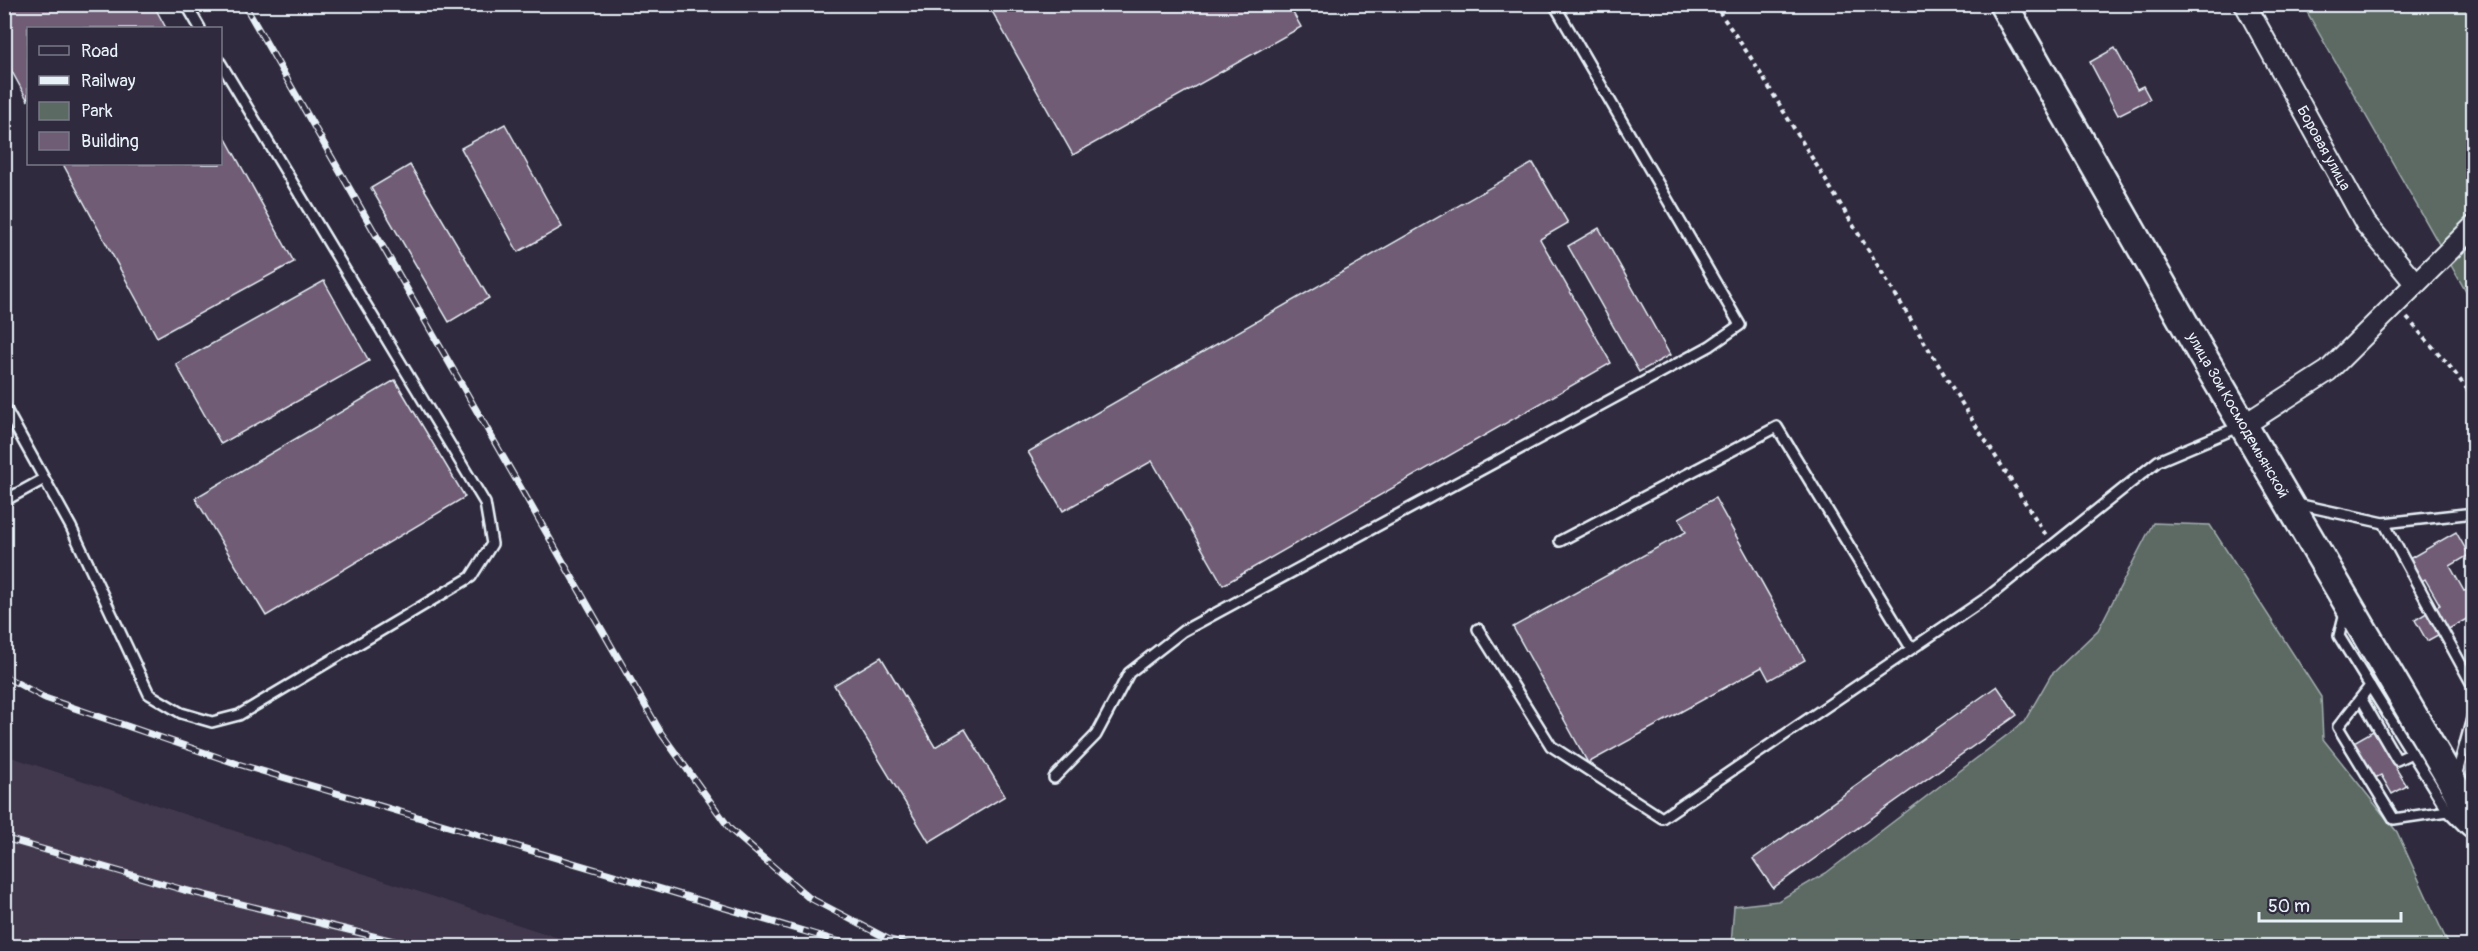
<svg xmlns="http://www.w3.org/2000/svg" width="2478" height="951" font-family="Pangolin,sans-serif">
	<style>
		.built { fill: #42394e }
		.green { fill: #5b6b63; stroke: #a2aeae; stroke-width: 1.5 }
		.building { fill: #6f5c75; stroke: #e8f1f8; stroke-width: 1.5 }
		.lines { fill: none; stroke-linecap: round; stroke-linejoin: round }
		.service-casing { stroke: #e8f1f8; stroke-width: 14 }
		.minor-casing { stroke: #e8f1f8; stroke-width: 24 }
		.secondary-casing { stroke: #e8f1f8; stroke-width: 32 }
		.path { stroke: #e8f1f8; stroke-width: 4; stroke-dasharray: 4.5 4.5; stroke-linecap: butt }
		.service { stroke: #2f2a3d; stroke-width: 9 }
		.minor { stroke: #2f2a3d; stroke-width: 20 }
		.secondary { stroke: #2f2a3d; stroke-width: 27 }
		.rail-casing { stroke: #e8f1f8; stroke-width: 7 }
		.rail { stroke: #2f2a3d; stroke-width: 4.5; stroke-dasharray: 14; stroke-linecap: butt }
		.labels { text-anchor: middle; stroke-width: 6; stroke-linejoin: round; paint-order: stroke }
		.street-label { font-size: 15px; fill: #e8f1f8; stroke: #2f2a3d }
	</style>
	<rect width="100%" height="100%" fill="#2f2a3d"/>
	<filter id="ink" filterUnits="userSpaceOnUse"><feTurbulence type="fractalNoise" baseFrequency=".0167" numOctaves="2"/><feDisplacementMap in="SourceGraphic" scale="12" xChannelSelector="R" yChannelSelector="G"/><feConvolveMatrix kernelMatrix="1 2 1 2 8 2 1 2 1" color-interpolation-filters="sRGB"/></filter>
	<g filter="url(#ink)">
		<!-- built -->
		<polygon class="built" points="5,755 583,946 584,946 5,946"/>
		<!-- green -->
		<g class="green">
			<polygon points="2303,5 2473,5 2473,304"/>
			<polygon points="2153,523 2210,525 2321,697 2323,739 2397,832 2449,946 1731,946 1734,906 1778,901 1826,873 2024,722 2051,675 2098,630"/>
		</g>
		<!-- building -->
		<g class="building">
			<polygon points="4,4 153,4 166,28 28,28 28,101 4,57"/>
			<polygon points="988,4 1288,4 1301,27 1073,155"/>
			<polygon points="2115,48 2137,89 2143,86 2150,99 2118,115 2090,62"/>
			<polygon points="505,124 562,227 518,252 461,148"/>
			<polygon points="220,128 294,262 157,337 63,164 220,164"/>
			<polygon points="1533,163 1568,223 1540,239 1611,363 1223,585 1152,461 1063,511 1028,452"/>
			<polygon points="410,165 489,298 449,322 371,188"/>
			<polygon points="1599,228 1670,355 1639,372 1568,246"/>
			<polygon points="324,281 369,361 221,444 176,364"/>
			<polygon points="395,380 465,497 266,616 195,498"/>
			<polygon points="1715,498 1805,660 1769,680 1762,667 1588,763 1513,627 1686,532 1679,518"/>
			<polygon points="2456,532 2469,555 2450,566 2464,591 2467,590 2474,601 2474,615 2427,641 2415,620 2440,605 2425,579 2422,581 2409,559"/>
			<polygon points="881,657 935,747 965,729 1005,796 929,842 834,685"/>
			<polygon points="1997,686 2017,715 1773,888 1753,859"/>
			<polygon points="2382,726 2402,763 2395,767 2407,786 2392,794 2381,775 2373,779 2352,743"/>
		</g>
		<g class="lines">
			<defs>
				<g id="service">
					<polyline points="186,4 200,28"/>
					<polyline points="4,406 71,527 149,694 181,713 212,722 239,715 471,577 492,544 485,503 220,62"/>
					<polyline points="4,501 44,479"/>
					<polyline points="2297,504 2384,523 2474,688"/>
					<polyline points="2384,523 2474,513"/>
					<polyline points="1560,541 1777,427 1911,648"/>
					<polyline points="2345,612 2339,636 2370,686 2338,727 2394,819 2448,811 2466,829"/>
					<polyline points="1478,629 1551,746 1662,818 1988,597 2158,461 2241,426"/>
					<polyline points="2370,686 2448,811"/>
					<polyline points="2361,698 2397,760 2412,753"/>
					<polyline points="2456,777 2474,711"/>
					<polyline points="1054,778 1096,735 1129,673 1183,631 1710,346 1740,325 1554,4"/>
				</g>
				<g id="minor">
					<polyline points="2245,4 2366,224 2415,283"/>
					<polyline points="2244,425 2328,371 2474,226"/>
				</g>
				<polyline id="secondary" points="2003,4 2201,353 2454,785 2474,824"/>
			</defs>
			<!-- service casing -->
			<use href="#service" class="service-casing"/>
			<!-- minor casing -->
			<use href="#minor" class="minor-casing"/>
			<!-- secondary casing -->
			<use href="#secondary" class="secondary-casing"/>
			<!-- path -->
			<g class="path">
				<polyline points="1714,4 1751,58 1969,415 2046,535"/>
				<polyline points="2407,318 2447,363 2474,398"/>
			</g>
			<!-- service -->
			<use href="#service" class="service"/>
			<!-- minor -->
			<use href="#minor" class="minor"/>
			<!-- secondary -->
			<use href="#secondary" class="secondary"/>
			<defs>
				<g id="rail">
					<polyline points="244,4 661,733 730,829 808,897 890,940 912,946"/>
					<polyline points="4,676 45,698 238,764 854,946"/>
					<polyline points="4,838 184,890 414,946"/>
				</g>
			</defs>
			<!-- rail casing -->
			<use href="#rail" class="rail-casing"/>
			<!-- rail -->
			<use href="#rail" class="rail"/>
		</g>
	</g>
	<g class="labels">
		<!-- street labels -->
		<g class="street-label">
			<text transform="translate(2324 148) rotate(61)" y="5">Боровая улица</text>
			<text transform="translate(2238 415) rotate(60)" y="5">улица Зои Космодемьянской</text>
		</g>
	</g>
	<!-- margin -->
	<rect width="2478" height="951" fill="none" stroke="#2f2a3d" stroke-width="24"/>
	<rect x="12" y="12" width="2454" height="927" fill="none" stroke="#e8f1f8" stroke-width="2" filter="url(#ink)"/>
	<!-- legend -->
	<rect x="27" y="27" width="195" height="138" fill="#2f2a3d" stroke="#797a88" stroke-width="1.5"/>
	<rect x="39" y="46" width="30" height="9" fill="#2f2a3d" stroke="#797a88" stroke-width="1.5"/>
	<text x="81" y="57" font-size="18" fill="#e8f1f8">Road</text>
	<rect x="39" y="76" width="30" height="9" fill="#e8f1f8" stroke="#797a88" stroke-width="1.5"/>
	<text x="81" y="87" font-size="18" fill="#e8f1f8">Railway</text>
	<rect x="39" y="102" width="30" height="18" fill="#5b6b63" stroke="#797a88" stroke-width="1.5"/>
	<text x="81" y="117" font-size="18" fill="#e8f1f8">Park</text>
	<rect x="39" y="132" width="30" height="18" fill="#6f5c75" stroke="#797a88" stroke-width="1.5"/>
	<text x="81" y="147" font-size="18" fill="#e8f1f8">Building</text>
	<!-- scale -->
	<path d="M2259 912v9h142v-9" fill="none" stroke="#e8f1f8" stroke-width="3"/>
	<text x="2268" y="912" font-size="18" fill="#e8f1f8" stroke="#2f2a3d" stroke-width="4.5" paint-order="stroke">50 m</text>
</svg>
